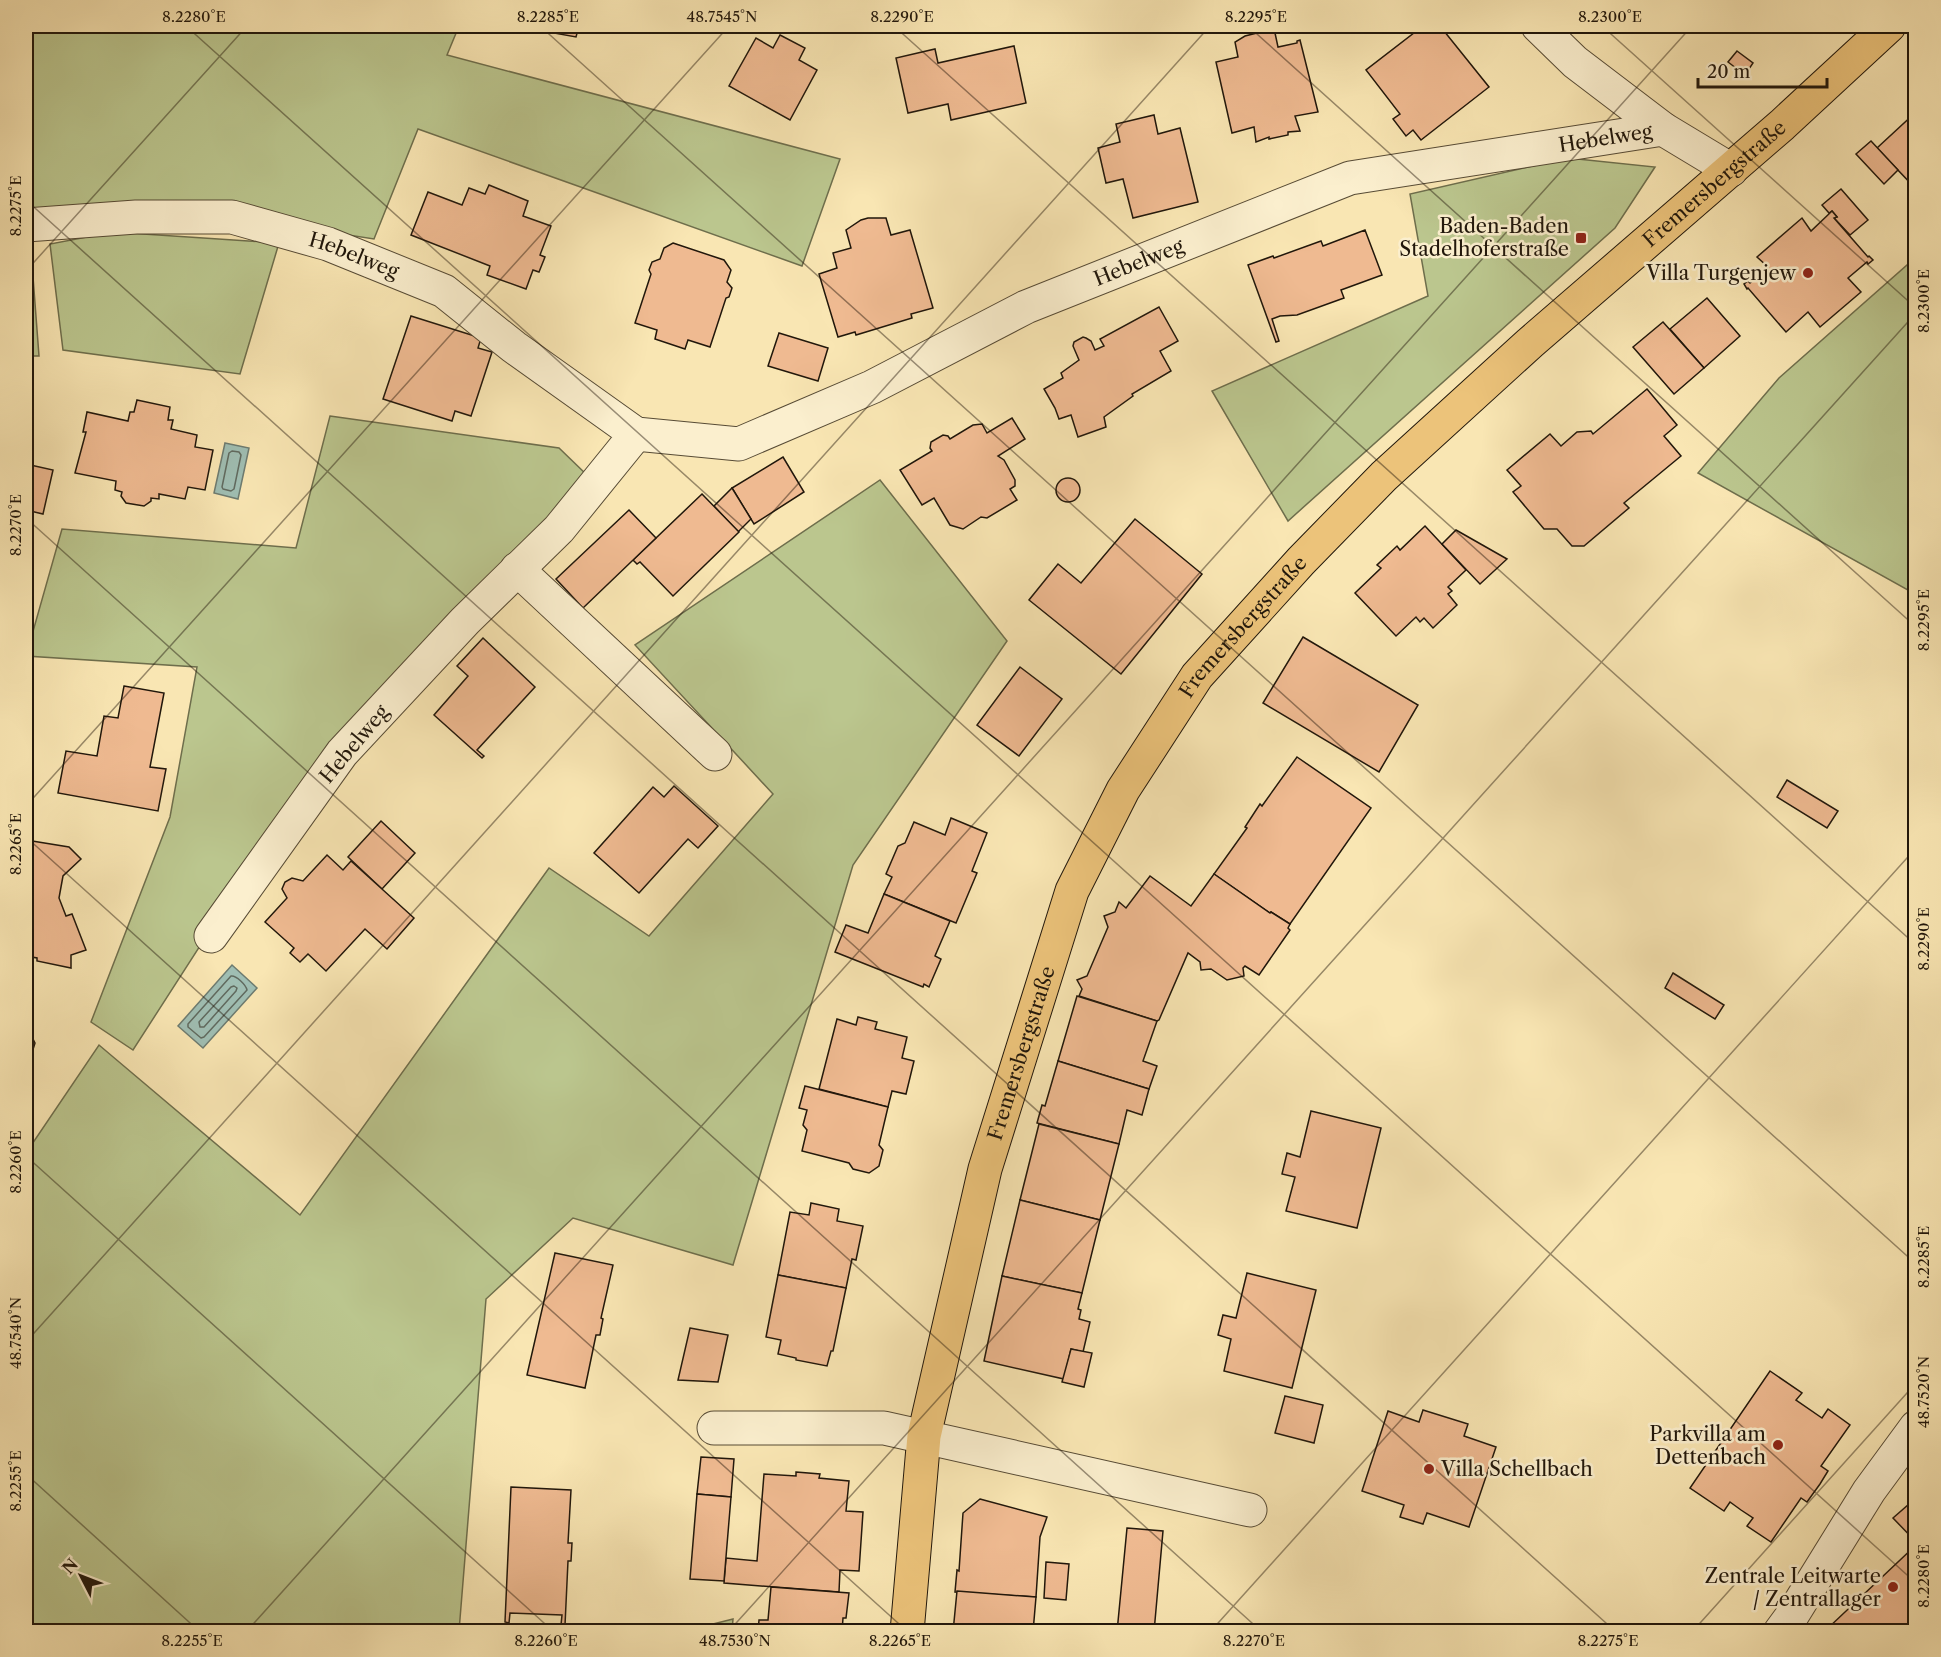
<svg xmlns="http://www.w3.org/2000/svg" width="1941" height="1657" font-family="'Libre Caslon Text',serif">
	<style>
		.green { fill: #bbc68e; stroke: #6e6e4c; stroke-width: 1.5 }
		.water { fill: #9fbeb3; stroke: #6d7b70; stroke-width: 1.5 }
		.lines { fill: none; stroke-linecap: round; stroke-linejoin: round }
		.shore { stroke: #606a5f; stroke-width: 1.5 }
		.building { fill: #efba91; stroke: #21170b; stroke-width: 1.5 }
		.minor-casing { stroke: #574b35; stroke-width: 35 }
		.major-casing { stroke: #21170b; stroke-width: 35 }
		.minor { stroke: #fbefce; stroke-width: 33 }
		.major { stroke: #ecc37a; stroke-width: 33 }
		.ticks { fill: none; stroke: #21170b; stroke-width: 1.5; stroke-opacity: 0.45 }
		.poi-dot { fill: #8f2418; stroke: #fbefce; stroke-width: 2 }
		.labels { text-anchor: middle; stroke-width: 5; stroke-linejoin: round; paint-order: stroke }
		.street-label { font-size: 20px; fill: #21170b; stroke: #fbefce }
		.poi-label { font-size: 20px; fill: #21170b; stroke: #fbefce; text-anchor: end }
		.neatline { fill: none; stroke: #21170b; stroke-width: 2 }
		.ticks-label { font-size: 15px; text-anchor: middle; fill: #21170b }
	</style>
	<rect width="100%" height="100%" fill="#f9e6b3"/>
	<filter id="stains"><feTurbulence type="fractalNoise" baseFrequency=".00333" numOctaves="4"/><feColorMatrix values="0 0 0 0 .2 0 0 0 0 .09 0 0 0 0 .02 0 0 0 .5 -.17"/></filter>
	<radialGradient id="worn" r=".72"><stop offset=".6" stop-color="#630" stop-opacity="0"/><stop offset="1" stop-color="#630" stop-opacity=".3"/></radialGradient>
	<!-- green -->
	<g class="green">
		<polygon points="26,26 459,26 447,55 840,159 802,266 418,129 374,239 232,217 29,224 39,356 26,356"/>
		<polygon points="1568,158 1655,167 1615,228 1288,521 1212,391 1428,296 1410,194"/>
		<polygon points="113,232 279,243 240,374 63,350 50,244"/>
		<polygon points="1915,258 1915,594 1698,473 1779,378"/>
		<polygon points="330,416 559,448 589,477 326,750 133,1050 91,1022 170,817 197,667 26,656 62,529 296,548"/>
		<polygon points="880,480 1007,641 853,865 733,1265 573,1218 486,1299 459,1631 26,1632 26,1153 99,1045 300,1215 549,868 649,936 773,794 635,645"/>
		<polygon points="733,1619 732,1631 685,1631"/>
	</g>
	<!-- water -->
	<g class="water">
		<polygon points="225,443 249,448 238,499 214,493"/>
		<polygon points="232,965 257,988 203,1048 178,1026"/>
	</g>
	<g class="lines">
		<!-- shore -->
		<g class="shore">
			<polygon points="232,451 239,452 241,455 234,489 231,491 223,489 222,487 229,453"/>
			<path d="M231 976C236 975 246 985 247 990L204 1037 201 1038 188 1027V1024Z"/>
			<polygon points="234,986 237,988 236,991 204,1027 200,1027 199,1022 231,987"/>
		</g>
	</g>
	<!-- building -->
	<g class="building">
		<polygon points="538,26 579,26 576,37 537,30"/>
		<polygon points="1423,26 1440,26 1489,87 1421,140 1413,130 1406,136 1393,119 1400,114 1366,70"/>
		<polygon points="1265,31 1275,33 1278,47 1297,43 1297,41 1300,40 1318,112 1295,116 1300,131 1288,132 1288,135 1269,139 1269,137 1256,142 1254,127 1232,133 1216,62 1238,57 1235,42 1245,36"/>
		<polygon points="780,35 805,48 799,60 817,70 790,120 729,86 756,38 773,48"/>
		<polygon points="1014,46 1026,103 951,120 948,104 908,113 896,58 935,49 938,63"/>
		<polygon points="1737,51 1753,63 1745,75 1728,62"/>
		<polygon points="1916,112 1916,189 1877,148"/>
		<polygon points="1154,115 1158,134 1180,128 1198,202 1133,218 1123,179 1106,183 1098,148 1120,142 1116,124"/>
		<polygon points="1871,141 1898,170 1884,184 1856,154"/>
		<polygon points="489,185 528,201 523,216 551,226 540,255 545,257 539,272 533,270 526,289 487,275 490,266 411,235 428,192 462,205 469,188 485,194"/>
		<polygon points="1841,189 1868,220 1850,235 1834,218 1837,217 1832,211 1829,213 1822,205"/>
		<polygon points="1832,211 1837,217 1834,218 1868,257 1869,256 1873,260 1868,264 1867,262 1848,278 1861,292 1820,327 1808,312 1786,332 1748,288 1747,289 1744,284 1748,281 1750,283 1768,267 1757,257 1802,218 1811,231"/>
		<polygon points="868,218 886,218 891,235 910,230 933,308 911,314 912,318 856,335 855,332 838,337 819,274 837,268 833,253 851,248 846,230 861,220"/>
		<polygon points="1365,230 1382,275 1341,290 1344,298 1297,315 1280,316 1272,319 1279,341 1276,342 1248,265 1273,256 1274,258 1321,241 1323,246"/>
		<polygon points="673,243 724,260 731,270 727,282 732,288 729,297 726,298 710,347 688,340 685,349 655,339 657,330 635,323 651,274 649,270 652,262 660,259 664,248"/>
		<polygon points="1707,298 1740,336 1704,368 1670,329"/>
		<polygon points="1159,307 1178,341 1160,351 1171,371 1132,394 1133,396 1104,417 1106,427 1078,437 1071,415 1059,419 1055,408 1044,389 1063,378 1061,373 1079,360 1073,346 1074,342 1083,337 1086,338 1091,341 1095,350 1104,346 1100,339"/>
		<polygon points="411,316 481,338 478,348 492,352 471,416 455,411 452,421 383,399"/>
		<polygon points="1663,322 1704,368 1674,394 1633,347"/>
		<polygon points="779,333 828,348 818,381 768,366"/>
		<polygon points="1647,389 1677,425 1664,436 1681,456 1624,503 1629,508 1584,546 1572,546 1557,529 1544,529 1513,492 1521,486 1507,470 1550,434 1561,446 1577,432 1591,431 1593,434"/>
		<polygon points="137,400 170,407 168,420 173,420 171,429 197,435 195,447 213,450 205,490 188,487 185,499 159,494 159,499 151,498 151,501 144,506 126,503 121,496 122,492 115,490 116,481 75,473 86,432 83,432 87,412 128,421 130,412 134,412"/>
		<polygon points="1012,418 1025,439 998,456 1004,460 1015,480 1015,486 1010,489 1017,500 987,518 981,517 963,529 950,525 934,498 922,505 900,470 932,451 930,448 931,442 943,435 948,436 950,439 973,425 982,424 987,433"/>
		<polygon points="783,457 804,492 754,524 732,488"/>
		<polygon points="26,464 53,470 43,514 26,510"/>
		<circle cx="1068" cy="490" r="12"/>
		<polygon points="732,488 751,519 738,532 714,506"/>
		<polygon points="702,494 739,532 673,596 640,562 637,564 633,560"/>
		<polygon points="629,510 656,538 583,608 556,579"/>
		<polygon points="1135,519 1202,574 1121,674 1029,600 1058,564 1081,583"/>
		<polygon points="1425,526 1466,570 1448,587 1452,591 1448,594 1457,605 1433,628 1424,618 1420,622 1416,617 1396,636 1355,593 1381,568 1377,565 1397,546 1400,550"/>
		<polygon points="1456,530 1507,559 1480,584 1442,544"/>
		<polygon points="1303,637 1418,705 1379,772 1263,703"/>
		<polygon points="483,638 535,687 477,750 484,756 482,758 434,715 468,676 457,666"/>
		<polygon points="1020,667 1062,699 1019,756 977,725"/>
		<polygon points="124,686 164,693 150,767 166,769 158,811 58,793 66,751 97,756 104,716 118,718"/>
		<polygon points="1297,757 1371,808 1290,924 1271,912 1270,913 1214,874 1247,828 1245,827 1260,804 1262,806"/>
		<polygon points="1787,780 1838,811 1827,828 1777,797"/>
		<polygon points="674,786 718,826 698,848 688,839 639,893 594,853 653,787 664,797"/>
		<polygon points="951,818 987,833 972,871 977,873 956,923 884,894 892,877 886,874 898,846 905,843 914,822 945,835"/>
		<polygon points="381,821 415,853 382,889 348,857"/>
		<polygon points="26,840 69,847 81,859 63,876 59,898 66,916 72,914 86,950 71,955 71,968 37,961 37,958 26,956"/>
		<polygon points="327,855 343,870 351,861 414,918 387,949 365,929 326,971 308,954 300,962 290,953 294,948 265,922 287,898 282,889 285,882 292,878 303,881"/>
		<polygon points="1214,874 1270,913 1271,912 1290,924 1288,928 1290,930 1259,975 1245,966 1243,968 1244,976 1227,980 1211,969 1201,970 1200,962 1188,953 1159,1020 1157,1021 1079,996 1082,989 1077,980 1087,976 1108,927 1104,916 1115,912 1119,902 1126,908 1150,876 1191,906"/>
		<polygon points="884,894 950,921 935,956 941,959 929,987 924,984 923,987 835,952 846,925 868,933"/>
		<polygon points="1673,973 1724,1005 1715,1019 1665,988"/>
		<polygon points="1077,996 1157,1021 1143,1061 1157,1066 1149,1089 1058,1061"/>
		<polygon points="858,1017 877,1022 875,1029 907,1037 902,1058 914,1061 906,1094 892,1091 888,1107 819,1089 837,1019 856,1025"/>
		<polygon points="26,1033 31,1035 35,1043 30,1059 26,1061"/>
		<polygon points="1058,1061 1149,1089 1142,1115 1127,1110 1119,1144 1037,1123 1042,1105 1045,1106"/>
		<polygon points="805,1086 888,1107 879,1145 883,1150 879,1166 869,1173 853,1169 849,1163 802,1151 807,1130 803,1125 807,1110 799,1108"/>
		<polygon points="1311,1111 1381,1128 1357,1228 1286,1211 1295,1177 1282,1174 1287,1153 1300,1157"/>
		<polygon points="1039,1124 1119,1144 1100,1220 1020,1200"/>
		<polygon points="1020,1200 1100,1220 1082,1293 1002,1276"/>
		<polygon points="811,1203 839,1209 837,1221 863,1226 856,1260 852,1259 846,1288 778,1275 790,1212 809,1215"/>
		<polygon points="555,1253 613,1265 601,1318 603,1319 600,1335 596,1335 585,1388 527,1375"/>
		<polygon points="1247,1273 1316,1290 1292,1388 1224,1371 1231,1339 1218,1335 1223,1315 1236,1318"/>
		<polygon points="778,1275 846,1288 833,1351 831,1351 827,1366 796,1360 796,1358 778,1354 781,1340 766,1337"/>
		<polygon points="1002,1276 1082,1293 1078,1309 1081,1310 1079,1319 1090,1322 1083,1352 1071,1349 1064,1379 984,1361"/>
		<polygon points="690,1328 728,1335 718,1382 678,1380"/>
		<polygon points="1071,1349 1092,1353 1084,1387 1062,1382"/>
		<polygon points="1770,1371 1802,1393 1796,1400 1822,1418 1828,1409 1850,1425 1821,1466 1828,1471 1820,1484 1807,1502 1801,1498 1771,1542 1747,1526 1753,1518 1741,1510 1730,1502 1724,1511 1690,1488"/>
		<polygon points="1285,1396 1323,1405 1314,1443 1275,1433"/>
		<polygon points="1423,1410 1468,1424 1464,1436 1496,1447 1469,1527 1427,1513 1423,1524 1400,1517 1404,1505 1362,1491 1388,1411 1419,1422"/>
		<polygon points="701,1457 734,1459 731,1497 697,1494"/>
		<polygon points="796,1472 820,1474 819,1478 849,1481 846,1511 863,1512 859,1571 840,1570 839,1592 724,1583 726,1558 757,1561 764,1474 796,1476"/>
		<polygon points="511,1487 571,1490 568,1543 572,1543 571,1561 568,1561 565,1625 561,1625 562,1615 510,1613 509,1623 505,1622"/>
		<polygon points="697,1494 731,1497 724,1581 690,1579"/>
		<polygon points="1916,1498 1916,1542 1893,1518"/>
		<polygon points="980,1499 1047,1517 1040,1537 1036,1597 955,1592 957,1570 959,1571 963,1513"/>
		<polygon points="1127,1528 1163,1531 1154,1632 1117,1632"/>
		<polygon points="1916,1545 1916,1632 1827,1632 1827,1629"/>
		<polygon points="1046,1562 1069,1564 1066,1600 1044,1598"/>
		<polygon points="771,1587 849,1593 846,1618 843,1618 842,1632 758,1632 759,1620 768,1620"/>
		<polygon points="957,1591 1036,1597 1033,1632 953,1632"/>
	</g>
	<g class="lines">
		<defs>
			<g id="minor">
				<polyline points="1538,26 1575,62 1663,129 1731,170"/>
				<path id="s1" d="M26 225 136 217H232L328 244 444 291 514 347 636 434 559 529 465 621 342 753 211 936"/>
				<path id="s2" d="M636 434 739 444 872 387 1026 307 1350 178 1663 129"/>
				<polyline points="517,569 715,754"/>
				<polyline points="714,1428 884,1428 1250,1510"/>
				<polyline points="1780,1632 1791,1617 1869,1491 1916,1427"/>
			</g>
			<g id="major">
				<path id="s3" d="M907 1632 924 1436 985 1169 1072 891 1123 790 1197 676 1301 561 1384 476 1530 343 1782 125 1889 26"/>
			</g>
		</defs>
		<!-- minor casing -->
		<use href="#minor" class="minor-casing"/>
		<!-- major casing -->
		<use href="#major" class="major-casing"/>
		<!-- minor -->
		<use href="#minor" class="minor"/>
		<!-- major -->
		<use href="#major" class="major"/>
	</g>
	<!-- ticks -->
	<path class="ticks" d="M186 26 1916 1583M540 26 1916 1264M894 26 1916 945M1248 26 1916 627M1602 26 1916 308M26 200 1616 1632M26 271 247 26M26 518 1262 1632M26 806 729 26M26 837 908 1632M26 1156 554 1632M26 1342 1210 26M26 1474 200 1632M246 1632 1692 26M728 1632 1916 313M1210 1632 1916 848M1692 1632 1916 1383"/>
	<!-- markers -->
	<g class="poi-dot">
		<rect x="1575" y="232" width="12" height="12" rx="3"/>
		<circle cx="1808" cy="273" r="6"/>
		<circle cx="1778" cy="1445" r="6"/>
		<circle cx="1429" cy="1469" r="6"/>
		<circle cx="1893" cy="1587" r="6"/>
	</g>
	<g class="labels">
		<!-- street labels -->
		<g class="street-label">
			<text dy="7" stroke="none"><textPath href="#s2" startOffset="1029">Hebelweg</textPath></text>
			<text dy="7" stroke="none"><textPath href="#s3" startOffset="1726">Fremersbergstraße</textPath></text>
			<text dy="7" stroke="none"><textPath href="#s1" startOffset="334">Hebelweg</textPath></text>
			<text dy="7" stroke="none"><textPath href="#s2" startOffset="543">Hebelweg</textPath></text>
			<text dy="7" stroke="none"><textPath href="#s3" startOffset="1078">Fremersbergstraße</textPath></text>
			<text transform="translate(354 744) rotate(-50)" y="7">Hebelweg</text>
			<text dy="7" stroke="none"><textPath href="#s3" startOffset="592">Fremersbergstraße</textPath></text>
		</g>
		<!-- poi labels -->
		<g class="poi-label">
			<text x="1569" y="233">Baden-Baden<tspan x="1569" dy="23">Stadelhoferstraße</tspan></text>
			<text x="1796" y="280">Villa Turgenjew</text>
			<text x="1766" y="1441">Parkvilla am<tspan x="1766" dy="23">Dettenbach</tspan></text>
			<text x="1441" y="1476" text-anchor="start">Villa Schellbach</text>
			<text x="1881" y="1583">Zentrale Leitwarte<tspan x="1881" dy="23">/ Zentrallager</tspan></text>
		</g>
	</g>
	<!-- margin -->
	<rect width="1941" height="1657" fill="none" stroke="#f9e6b3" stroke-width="66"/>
	<!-- north arrow -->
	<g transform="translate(81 1576) rotate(312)" stroke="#fbefce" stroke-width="4.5" paint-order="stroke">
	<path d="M0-4.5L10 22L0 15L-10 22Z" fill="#21170b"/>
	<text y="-9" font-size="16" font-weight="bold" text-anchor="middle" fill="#21170b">N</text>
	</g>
	<!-- scale -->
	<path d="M1698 78v9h129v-9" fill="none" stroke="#21170b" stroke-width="3"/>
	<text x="1707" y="78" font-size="18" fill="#21170b" stroke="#fbefce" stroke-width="4.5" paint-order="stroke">20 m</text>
	<rect x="33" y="33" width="1875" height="1591" class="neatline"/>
	<g class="ticks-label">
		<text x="194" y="22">8.2280°E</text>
		<text x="548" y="22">8.2285°E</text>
		<text x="722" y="22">48.7545°N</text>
		<text x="902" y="22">8.2290°E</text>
		<text x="1256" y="22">8.2295°E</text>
		<text x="1610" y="22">8.2300°E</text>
		<text transform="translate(16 206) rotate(-90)" y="5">8.2275°E</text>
		<text transform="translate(1924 301) rotate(-90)" y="5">8.2300°E</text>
		<text transform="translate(16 525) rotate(-90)" y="5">8.2270°E</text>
		<text transform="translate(1924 620) rotate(-90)" y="5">8.2295°E</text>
		<text transform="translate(16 844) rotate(-90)" y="5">8.2265°E</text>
		<text transform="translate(1924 939) rotate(-90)" y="5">8.2290°E</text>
		<text transform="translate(16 1162) rotate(-90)" y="5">8.2260°E</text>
		<text transform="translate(1924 1257) rotate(-90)" y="5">8.2285°E</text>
		<text transform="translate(16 1333) rotate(-90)" y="5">48.7540°N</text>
		<text transform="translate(1924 1392) rotate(-90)" y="5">48.7520°N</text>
		<text transform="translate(16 1481) rotate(-90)" y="5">8.2255°E</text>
		<text transform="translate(1924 1576) rotate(-90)" y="5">8.2280°E</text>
		<text x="192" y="1646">8.2255°E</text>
		<text x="546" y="1646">8.2260°E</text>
		<text x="735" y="1646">48.7530°N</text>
		<text x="900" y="1646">8.2265°E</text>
		<text x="1254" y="1646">8.2270°E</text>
		<text x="1608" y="1646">8.2275°E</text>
	</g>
	<rect width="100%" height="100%" filter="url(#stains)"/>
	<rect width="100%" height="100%" fill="url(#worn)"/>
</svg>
